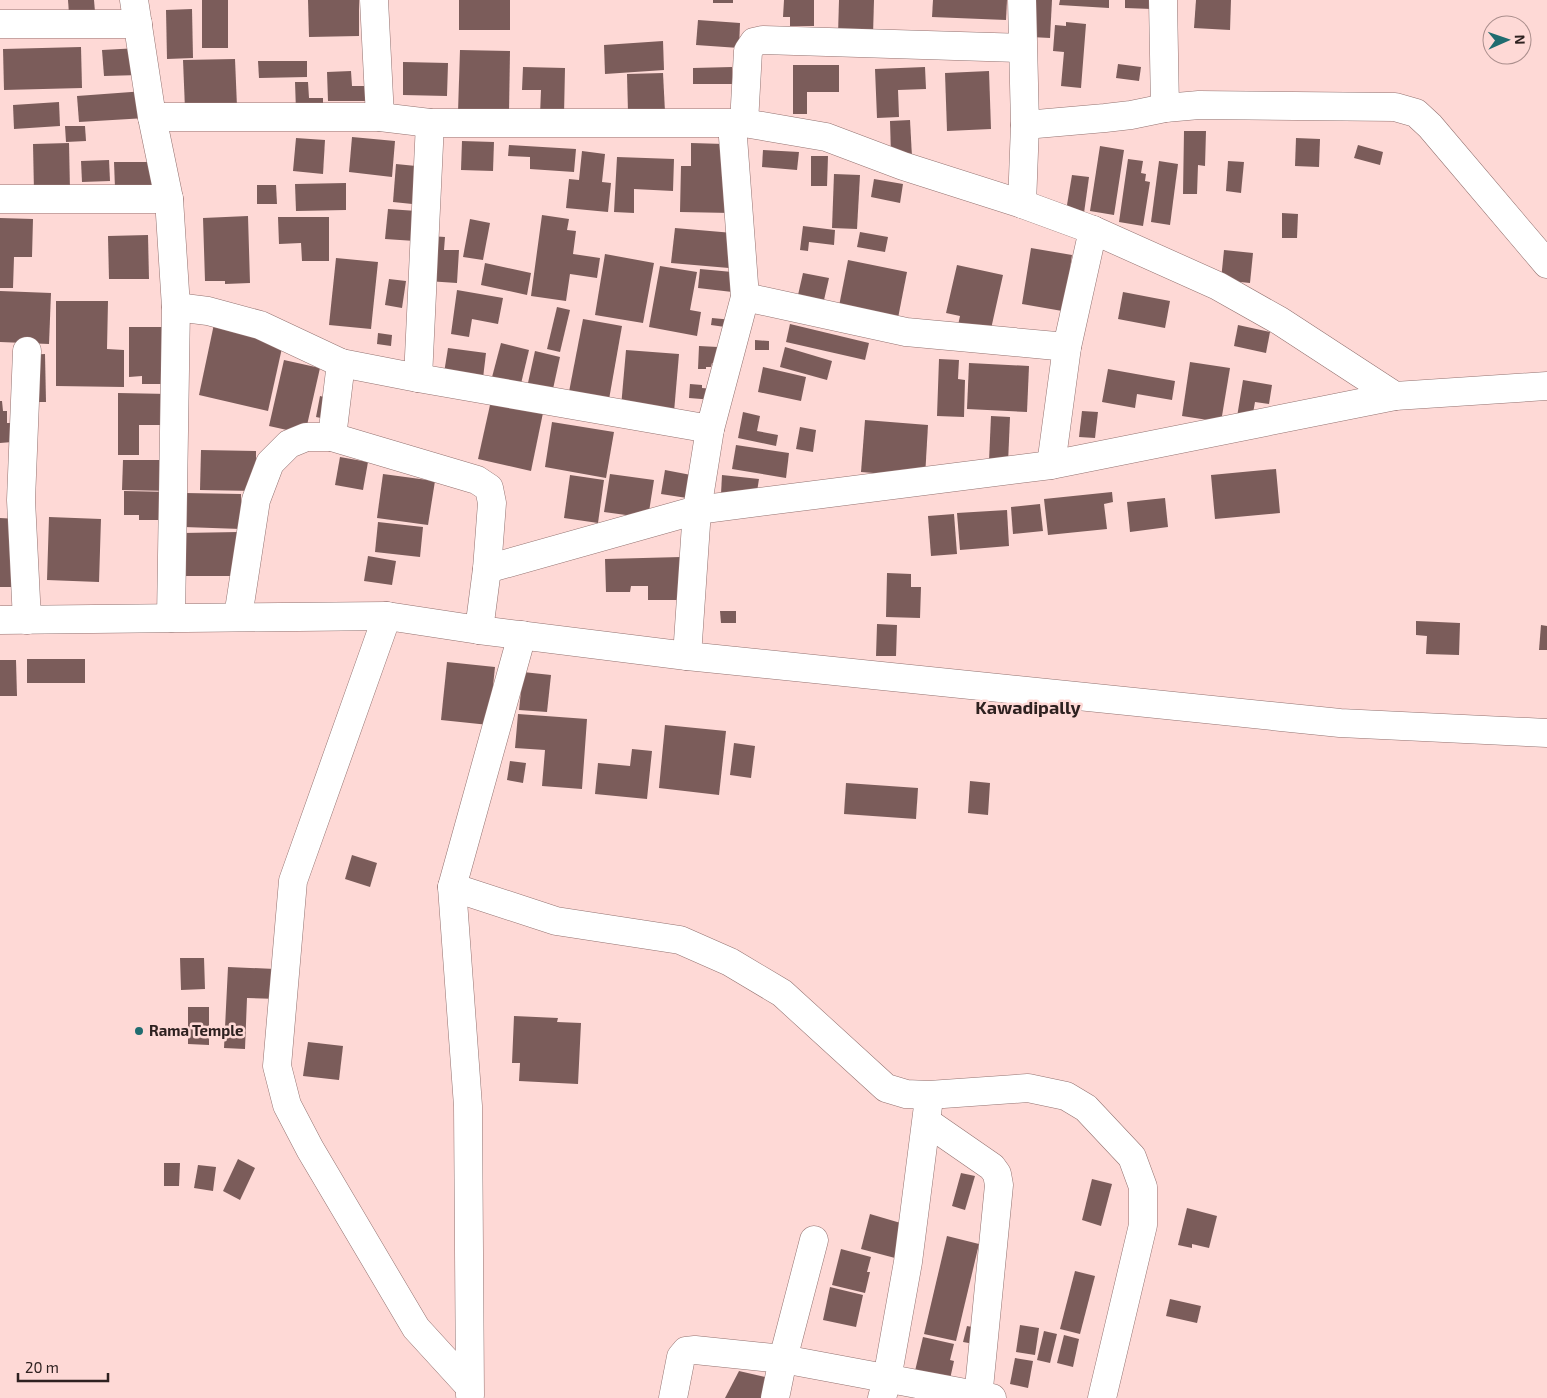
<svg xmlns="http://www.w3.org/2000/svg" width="1547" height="1398" font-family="'Exo 2',sans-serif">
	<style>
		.building { fill: #7b5c5a }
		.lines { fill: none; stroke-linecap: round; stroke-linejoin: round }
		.street-casing { stroke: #937270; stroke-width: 29 }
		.secondary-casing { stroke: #937270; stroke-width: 29 }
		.street { stroke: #fff; stroke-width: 28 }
		.secondary { stroke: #fff; stroke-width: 28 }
		.poi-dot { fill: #206c70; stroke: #fed9d6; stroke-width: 2 }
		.labels { text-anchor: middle; stroke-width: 5; stroke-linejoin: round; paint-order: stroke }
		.poi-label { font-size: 15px; font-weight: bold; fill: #2e2120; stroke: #fed9d6; text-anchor: start }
		.quarter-label { font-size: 18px; font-weight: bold; fill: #2e2120; stroke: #fed9d6 }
	</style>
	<rect width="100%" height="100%" fill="#fed9d6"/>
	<!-- building -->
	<g class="building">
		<polygon points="68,0 94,0 95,12 69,14"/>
		<rect x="202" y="0" width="26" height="48"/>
		<polygon points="308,0 359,0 359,36 309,37"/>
		<rect x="459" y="0" width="51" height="30"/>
		<rect x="713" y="0" width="20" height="3"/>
		<polygon points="784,0 814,0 814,26 790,26 790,17 783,17"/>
		<polygon points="839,0 874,0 873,35 838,35"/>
		<polygon points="933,0 1007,0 1006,20 932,17"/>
		<polygon points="1032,0 1052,0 1050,38 1031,37"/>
		<polygon points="1060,0 1109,0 1109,8 1059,5"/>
		<polygon points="1125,0 1152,0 1152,9 1125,8"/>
		<polygon points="1196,0 1231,0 1230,30 1194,28"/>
		<polygon points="192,9 193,58 167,59 166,10"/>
		<polygon points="698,20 740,23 739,48 696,45"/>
		<polygon points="1066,22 1086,24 1081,88 1061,86 1064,52 1053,51 1055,25 1066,26"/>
		<polygon points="663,41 664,70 605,74 604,45"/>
		<polygon points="81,47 82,88 4,90 3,49"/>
		<polygon points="139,48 140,75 104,76 102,50"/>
		<polygon points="460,50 510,51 509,113 458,112"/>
		<polygon points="235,59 237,107 185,109 183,60"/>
		<polygon points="258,61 307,61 307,77 259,78"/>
		<polygon points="403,62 448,63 447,96 403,95"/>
		<polygon points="1118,64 1141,67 1139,81 1116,78"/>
		<polygon points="793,65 839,65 839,92 807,92 807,114 793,114"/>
		<polygon points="523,67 565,68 564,115 540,115 541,90 522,90"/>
		<polygon points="732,67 732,84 693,84 693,68"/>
		<polygon points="925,67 926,89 898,90 899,117 877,118 875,69"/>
		<polygon points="351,71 352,86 367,86 367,101 328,101 327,72"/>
		<polygon points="989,71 991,129 947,131 945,73"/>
		<polygon points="663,73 665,112 628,112 627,74"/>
		<polygon points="295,82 308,82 309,98 323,98 323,110 296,111"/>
		<polygon points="145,91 146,118 79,122 77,96"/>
		<polygon points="59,102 60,126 14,129 13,105"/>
		<polygon points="910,120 912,157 891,155 890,121"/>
		<polygon points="65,126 85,126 86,141 66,142"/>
		<polygon points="1184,131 1206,131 1205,166 1198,165 1197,194 1183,194"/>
		<polygon points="352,137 395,141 392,177 349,172"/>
		<polygon points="296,138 325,140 323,174 293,171"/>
		<polygon points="1296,138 1320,139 1319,167 1295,166"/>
		<polygon points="462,141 494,142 493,171 461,170"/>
		<polygon points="69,143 70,191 34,192 33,144"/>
		<polygon points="691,143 724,144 731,213 680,212 681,166 691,166"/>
		<polygon points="509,145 576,149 574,172 530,169 530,157 508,156"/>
		<polygon points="1358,145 1383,152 1380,165 1354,158"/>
		<polygon points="1100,146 1124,150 1114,215 1090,211"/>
		<polygon points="763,150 799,152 797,170 762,167"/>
		<polygon points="582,151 605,154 602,182 611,183 608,212 566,208 569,179 579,180"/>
		<polygon points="811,156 828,156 827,186 811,186"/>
		<polygon points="617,157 674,159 673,191 634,189 634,213 614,212"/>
		<polygon points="1128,159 1143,161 1141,173 1146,174 1145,181 1150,182 1143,226 1119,222"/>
		<polygon points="109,160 110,181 82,182 81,161"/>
		<polygon points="1159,161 1178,164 1170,225 1151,222"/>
		<polygon points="1228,161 1244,162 1241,193 1226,191"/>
		<polygon points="114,162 157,162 157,188 115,188"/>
		<polygon points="396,164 426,167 422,205 393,202"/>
		<polygon points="834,174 860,175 857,229 832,228"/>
		<polygon points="1072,175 1089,177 1084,213 1066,211"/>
		<polygon points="874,179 903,184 900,203 871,197"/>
		<polygon points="346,183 346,210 296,211 295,184"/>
		<polygon points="257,185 276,185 277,204 257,204"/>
		<polygon points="388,209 417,211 415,241 385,239"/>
		<polygon points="1282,213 1298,214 1297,238 1282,238"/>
		<polygon points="542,215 569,219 567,230 576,231 573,254 600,258 597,278 570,274 566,301 531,296"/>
		<polygon points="248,216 250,283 225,284 225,281 205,281 203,218"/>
		<polygon points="278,217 329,217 329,261 302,261 301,243 279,244"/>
		<polygon points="0,218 33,219 32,257 14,257 13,288 0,288"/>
		<polygon points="470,219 490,223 483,260 463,257"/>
		<polygon points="803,226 835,230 834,245 809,242 808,251 800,250"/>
		<polygon points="675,228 733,233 729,268 671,263"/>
		<polygon points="860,232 888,237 885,252 857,247"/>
		<polygon points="148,235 149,279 109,279 108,236"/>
		<polygon points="430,236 445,237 444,250 459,250 457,283 427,281"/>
		<polygon points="1031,248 1072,255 1070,269 1075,270 1068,312 1022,304"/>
		<polygon points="1224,250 1253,253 1250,283 1221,280"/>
		<polygon points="605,254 654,263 643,323 595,315"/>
		<polygon points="336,258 378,262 371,329 329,325"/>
		<polygon points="848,260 907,272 898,318 839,306"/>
		<polygon points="485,263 531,273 527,295 481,285"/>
		<polygon points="957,265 1003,275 989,338 957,330 960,316 946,313"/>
		<polygon points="660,266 697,272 690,310 701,312 697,336 649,327"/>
		<polygon points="700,269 743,273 741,293 698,288"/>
		<polygon points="803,273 829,278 824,300 798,295"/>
		<polygon points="389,279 406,281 402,308 385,305"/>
		<polygon points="457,290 503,298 498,324 472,319 469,337 451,334"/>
		<polygon points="0,291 51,293 49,344 0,342"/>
		<polygon points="1123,292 1170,301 1165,328 1118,319"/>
		<polygon points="56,301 108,301 107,349 124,350 124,387 56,386"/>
		<polygon points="557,307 570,310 560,352 547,349"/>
		<polygon points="712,318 733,320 732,328 711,325"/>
		<polygon points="583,319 622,326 608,405 568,397"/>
		<polygon points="214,324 284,339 268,411 199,395"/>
		<polygon points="790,324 869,343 865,360 786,342"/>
		<polygon points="1238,325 1270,332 1266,353 1234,346"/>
		<polygon points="129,327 173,327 174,384 142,384 142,376 129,377"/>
		<polygon points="378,333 392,335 391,346 377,344"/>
		<polygon points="755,340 769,341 769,350 755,350"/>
		<polygon points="501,343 529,350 520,388 491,381"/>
		<polygon points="699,346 718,347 718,363 712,363 711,367 706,367 706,369 698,369"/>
		<polygon points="785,347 832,361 827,380 780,367"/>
		<polygon points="448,348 486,353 483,378 444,373"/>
		<polygon points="626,350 679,354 674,412 621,407"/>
		<polygon points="535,351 560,357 551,398 526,392"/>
		<polygon points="45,354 46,402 27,402 27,355"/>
		<polygon points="939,359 959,360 958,379 965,380 964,417 937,416"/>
		<polygon points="284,360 320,368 305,434 269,426"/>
		<polygon points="1190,362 1230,368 1221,422 1182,416"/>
		<polygon points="969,363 1029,366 1027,412 967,409"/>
		<polygon points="763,367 806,377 801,401 758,392"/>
		<polygon points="1108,369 1175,381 1172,400 1137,394 1135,408 1102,402"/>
		<polygon points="1243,380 1272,385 1269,404 1255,402 1252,419 1237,417"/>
		<polygon points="690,384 702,385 702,388 714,389 714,400 689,398"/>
		<polygon points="118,393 169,394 168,425 139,425 139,455 118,455"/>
		<polygon points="320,396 331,399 326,422 320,421 321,418 316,417"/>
		<polygon points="492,396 544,408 531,471 478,459"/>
		<polygon points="0,401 2,401 3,411 7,411 7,423 11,423 12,442 0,443"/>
		<polygon points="1082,411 1098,412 1095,438 1079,437"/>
		<polygon points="743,412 760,416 757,431 778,435 776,446 738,438"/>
		<polygon points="991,416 1010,417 1008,463 989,461"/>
		<polygon points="865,420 928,425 925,477 861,472"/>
		<polygon points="552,422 614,432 606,478 545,467"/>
		<polygon points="800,427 816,430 813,452 796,449"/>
		<polygon points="736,445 789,453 786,478 732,469"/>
		<polygon points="201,450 256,451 256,491 200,490"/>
		<polygon points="340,457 368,462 363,490 335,485"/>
		<polygon points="123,460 172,460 172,491 122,490"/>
		<polygon points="1276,469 1280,513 1215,519 1211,475"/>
		<polygon points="665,470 691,475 687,498 661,494"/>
		<polygon points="383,474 435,481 428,525 377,518"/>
		<polygon points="610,474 654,480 648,518 604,512"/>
		<polygon points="570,475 604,480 598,523 564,518"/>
		<polygon points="722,475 759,479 756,498 721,494"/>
		<polygon points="124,491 172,492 172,520 139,520 139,515 124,515"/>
		<polygon points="1112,492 1113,502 1104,504 1107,529 1048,535 1044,499"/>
		<polygon points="185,493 241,494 241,529 184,527"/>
		<polygon points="1165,498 1168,527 1130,532 1127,502"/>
		<polygon points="1040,504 1043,531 1013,534 1011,507"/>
		<polygon points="1007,510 1009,546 960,550 957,513"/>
		<polygon points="954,514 957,554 931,556 928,516"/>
		<polygon points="49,517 101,519 99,582 47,580"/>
		<polygon points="0,518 18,519 16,587 0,587"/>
		<polygon points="378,522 423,527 420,557 375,552"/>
		<polygon points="238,532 238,576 183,576 183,533"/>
		<polygon points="368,556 396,561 392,585 364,581"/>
		<polygon points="681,557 682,600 648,600 648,586 631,586 630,592 606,592 605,559"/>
		<polygon points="887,573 911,574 911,587 921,587 920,618 886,617"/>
		<polygon points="720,611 736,611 736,623 721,623"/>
		<polygon points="1416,621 1460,623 1459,655 1426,654 1427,636 1416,635"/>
		<polygon points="877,624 897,625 896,656 876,656"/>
		<polygon points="1541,625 1547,626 1547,650 1539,650"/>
		<rect x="27" y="659" width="58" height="24"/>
		<polygon points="0,660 16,660 17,696 0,696"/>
		<polygon points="447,662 495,667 489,725 441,720"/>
		<polygon points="523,672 551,675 547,712 519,710"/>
		<polygon points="518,714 587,719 582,789 542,786 545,750 515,748"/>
		<polygon points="665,725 726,731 719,795 659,788"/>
		<polygon points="734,743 755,746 751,778 730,775"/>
		<polygon points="632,749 652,751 647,799 595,794 598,763 630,766"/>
		<polygon points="510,761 526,763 523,783 507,780"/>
		<polygon points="970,781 990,783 988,815 968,813"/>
		<polygon points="846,783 918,788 916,819 844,814"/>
		<polygon points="352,855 377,863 370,887 345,879"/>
		<polygon points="180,958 204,958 205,989 181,990"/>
		<polygon points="228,967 275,969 279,999 247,998 245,1049 224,1048"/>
		<polygon points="188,1007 209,1007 209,1045 188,1044"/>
		<polygon points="514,1016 558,1018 557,1022 581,1023 578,1084 519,1081 520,1063 512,1063"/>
		<polygon points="308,1042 343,1046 339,1080 303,1076"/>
		<polygon points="238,1159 255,1168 240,1200 223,1191"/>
		<polygon points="164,1163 180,1163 179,1186 164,1186"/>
		<polygon points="198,1165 216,1167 213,1191 194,1188"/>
		<polygon points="961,1173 975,1176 965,1210 952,1206"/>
		<polygon points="1092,1179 1112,1184 1101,1226 1082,1220"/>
		<polygon points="1187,1208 1217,1216 1209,1248 1192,1244 1192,1248 1178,1245"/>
		<polygon points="870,1214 904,1224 895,1258 861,1249"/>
		<polygon points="947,1236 979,1244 956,1341 924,1334"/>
		<polygon points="841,1249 871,1257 867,1272 870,1272 865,1293 832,1285"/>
		<polygon points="1075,1271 1095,1276 1080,1334 1060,1329"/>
		<polygon points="830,1287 863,1295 856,1327 823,1320"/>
		<polygon points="1170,1299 1201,1306 1197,1323 1166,1316"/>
		<polygon points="1020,1325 1039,1328 1035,1355 1016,1352"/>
		<polygon points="967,1326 982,1329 980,1345 963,1342"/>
		<polygon points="1044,1331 1057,1334 1050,1363 1037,1360"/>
		<polygon points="1064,1335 1079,1339 1073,1367 1057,1363"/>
		<polygon points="923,1337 954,1344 950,1360 954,1361 950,1379 915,1371"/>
		<polygon points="1015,1358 1033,1361 1028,1388 1010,1384"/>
		<polygon points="739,1371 769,1378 767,1398 725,1398"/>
	</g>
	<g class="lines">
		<defs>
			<g id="street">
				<polyline points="134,0 152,117 169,199 176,307 171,618"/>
				<polyline points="374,0 380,117"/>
				<polyline points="1022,0 1025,125 1022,204"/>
				<polyline points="1163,0 1165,108"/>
				<polyline points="0,24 138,24"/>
				<polyline points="152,117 380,117 430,123 744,123 826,137 903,166 1022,204 1093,230 1218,286 1280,321 1395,396 1547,386"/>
				<polyline points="744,123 748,51 754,42 763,40 1022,48"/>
				<polyline points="1025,125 1105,118 1131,115 1165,108 1199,105 1395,107 1416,113 1430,126 1547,264"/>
				<polyline points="0,199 169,199"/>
				<polyline points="745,297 906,332 1067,347"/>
				<polyline points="176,307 208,311 260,325 341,363 418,378 430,123"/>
				<polyline points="27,351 21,500 27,620"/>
				<polyline points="418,378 710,429"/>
				<polyline points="332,437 477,480 489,488 492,503 487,569 479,630"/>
				<polyline points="1051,465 1067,347 1093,230"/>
				<polyline points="487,569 697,510 1051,465 1395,396"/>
				<polyline points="387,616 293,881 277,1066 287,1105 310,1149 416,1328 469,1386"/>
				<polyline points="238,617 256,500 270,463 289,444 306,437 332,437 341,363"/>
				<polyline points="687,656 697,510 710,429 745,297 732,124"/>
				<polyline points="452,887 556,921 680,940 730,962 782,993 886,1088 906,1094 929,1095 1028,1088 1066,1096 1086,1108 1132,1157 1143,1187 1143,1225 1102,1398"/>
				<polyline points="927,1122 992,1167 997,1174 999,1185 978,1398"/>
				<polyline points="470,1395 468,1106 452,887 522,635"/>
				<polyline points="673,1398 681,1357 686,1351 695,1350 783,1359 992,1398"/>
				<polyline points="775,1398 783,1359 814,1240"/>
				<polyline points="882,1398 887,1379 908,1262 928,1106"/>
			</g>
			<polyline id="secondary" points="0,620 387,616 479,630 687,656 1340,723 1547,733"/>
		</defs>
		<!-- street casing -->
		<use href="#street" class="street-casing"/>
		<!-- secondary casing -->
		<use href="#secondary" class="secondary-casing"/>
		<!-- street -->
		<use href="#street" class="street"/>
		<!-- secondary -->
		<use href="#secondary" class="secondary"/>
	</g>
	<!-- markers -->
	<circle class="poi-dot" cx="139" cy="1031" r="5"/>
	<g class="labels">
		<!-- poi labels -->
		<g class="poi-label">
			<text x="149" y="1036">Rama Temple</text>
		</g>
		<!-- quarter labels -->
		<g class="quarter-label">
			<text x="1028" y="714">Kawadipally</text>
		</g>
	</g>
	<!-- north arrow -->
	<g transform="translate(1507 40) rotate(88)"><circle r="24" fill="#fed9d6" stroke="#ab8f8d"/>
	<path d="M0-4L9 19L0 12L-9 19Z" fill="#206c70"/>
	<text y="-8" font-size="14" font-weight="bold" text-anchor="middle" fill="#2e2120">N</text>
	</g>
	<!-- scale -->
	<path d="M18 1373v8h90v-8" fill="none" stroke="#2e2120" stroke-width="2.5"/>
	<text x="25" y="1373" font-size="15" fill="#2e2120" stroke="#fed9d6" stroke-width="4" paint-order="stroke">20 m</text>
</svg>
